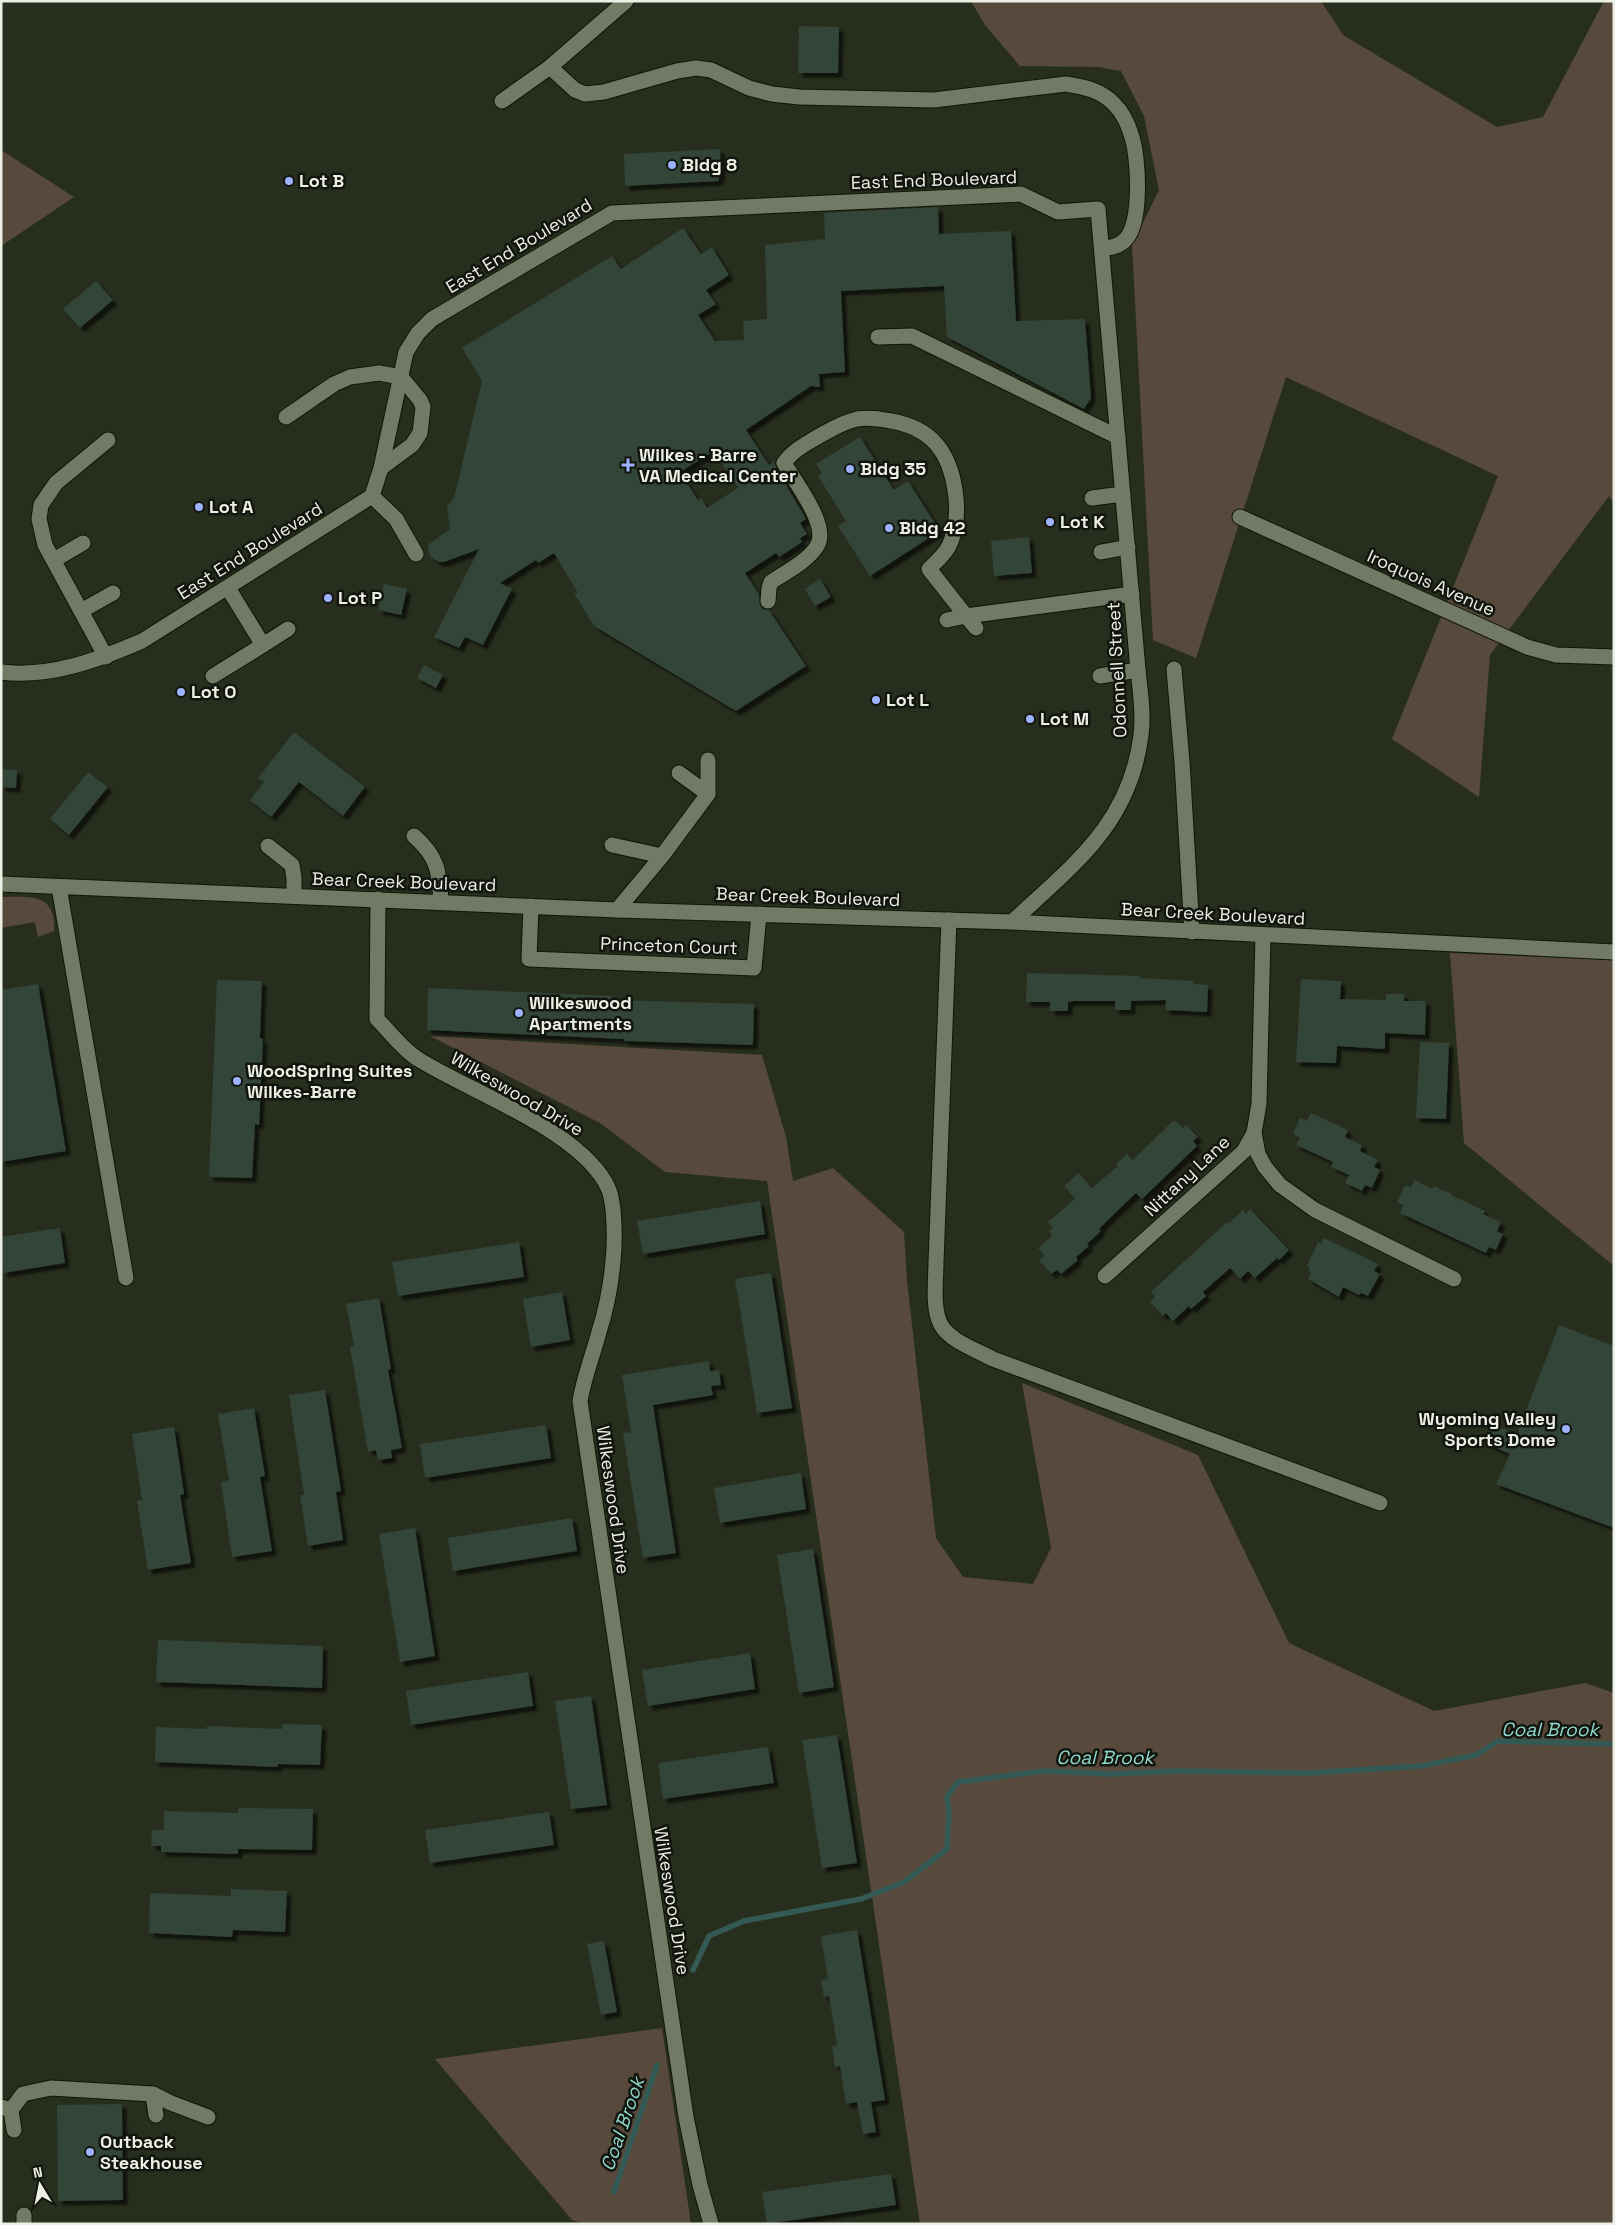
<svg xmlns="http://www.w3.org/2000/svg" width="1615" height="2225" font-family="'Space Grotesk',sans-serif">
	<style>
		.green { fill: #574a3d }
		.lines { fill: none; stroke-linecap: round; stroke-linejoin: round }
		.stream { stroke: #345a55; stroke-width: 5.5 }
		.building { fill: #324438; fill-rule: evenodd; filter: url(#shadow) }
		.minor-casing { stroke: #101607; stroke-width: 17 }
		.minor { stroke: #727a66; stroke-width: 15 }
		.poi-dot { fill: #9eb3fd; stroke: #12150e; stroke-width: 2 }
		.labels { text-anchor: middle; stroke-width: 5; stroke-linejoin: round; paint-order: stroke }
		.poi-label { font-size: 18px; font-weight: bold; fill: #ebefe4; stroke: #12150e; text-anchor: start }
		.street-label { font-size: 18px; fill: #ebefe4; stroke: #12150e }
		.water-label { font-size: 19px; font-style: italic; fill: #8ed7cc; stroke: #12150e }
	</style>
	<defs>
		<filter id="shadow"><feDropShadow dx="4.5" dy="4.5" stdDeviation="1" flood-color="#0009"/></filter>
	</defs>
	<rect width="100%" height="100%" fill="#282e1d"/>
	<!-- green -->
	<g class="green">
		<polygon points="971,1 1321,1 1343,35 1497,127 1543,117 1604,1 1614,1 1614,504 1609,496 1490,655 1479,797 1392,739 1498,476 1286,377 1196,658 1153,640 1132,245 1159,190 1144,116 1121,71 1098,67 1020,66 985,25"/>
		<polygon points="1,150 74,197 1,246"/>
		<path d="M1 897C30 897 56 892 54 931L38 937 35 922 1 928Z"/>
		<polygon points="1450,953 1614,960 1614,1266 1464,1143"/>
		<polygon points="430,1036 762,1055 786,1137 793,1181 833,1168 904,1232 907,1280 936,1538 963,1577 1033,1584 1051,1548 1022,1383 1198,1455 1289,1643 1434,1711 1585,1683 1614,1693 1614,2224 920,2224 767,1181 665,1172 600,1123"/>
		<polygon points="662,2028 691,2224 585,2224 572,2220 435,2059"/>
	</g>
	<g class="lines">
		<!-- stream -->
		<g class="stream">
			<polyline points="693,1970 709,1936 744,1921 861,1899 904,1882 947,1849 949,1812 947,1797 958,1782 1044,1771 1109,1774 1177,1771 1310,1773 1421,1766 1476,1755 1498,1741 1614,1744"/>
			<polyline points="614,2192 657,2065"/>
		</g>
	</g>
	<!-- building -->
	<g class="building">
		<polygon points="799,26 839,27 838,73 798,73"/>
		<polygon points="720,149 721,177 719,176 719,181 625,186 624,154"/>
		<path d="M938 207 939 234 1011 231 1016 321 1085 319 1091 398 1084 409 947 337 944 286 841 291 845 372 819 374 820 387 811 386 746 430 769 465 774 462 776 468 806 519 800 523 807 534 800 538 802 542 779 557 776 553 745 573 759 594 760 605 763 609 769 610 806 666 736 711 594 626 574 593H578L554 553 538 563 536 560 500 583 512 589 483 645 465 637 459 648 434 637 479 549 444 562H438L430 556 428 545 450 529 447 507 454 498 482 381 462 348 612 256 621 269 683 228 701 254 712 247 729 275 706 290 716 304 698 315 715 341 744 340 743 321 767 319 765 245 825 239 824 213ZM714 451 738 488 707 508 701 498 698 500 680 472Z"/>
		<polygon points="96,281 113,300 80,328 63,309"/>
		<polygon points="860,437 894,490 908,481 940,531 870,576 838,526 846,521 818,476 822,473 816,464"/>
		<polygon points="1029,537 1032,573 994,576 991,541"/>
		<polygon points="820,579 831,597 815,606 805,589"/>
		<polygon points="384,584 407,589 401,615 378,610"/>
		<polygon points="424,665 443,675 436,688 417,678"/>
		<polygon points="294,732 365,787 343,816 299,782 271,817 250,800 264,782 258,778"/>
		<polygon points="1,769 17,770 16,788 1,787"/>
		<polygon points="88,772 108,787 69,835 50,819"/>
		<polygon points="1027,973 1139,976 1139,978 1194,981 1194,984 1208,985 1207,1012 1165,1010 1166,1000 1131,1001 1131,1010 1115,1010 1115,1001 1074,1001 1068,1002 1068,1011 1050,1011 1050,1002 1026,1002"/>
		<polygon points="1301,979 1341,981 1340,999 1386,1000 1386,994 1404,994 1404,1001 1426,1001 1425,1035 1385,1033 1385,1049 1337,1046 1336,1063 1296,1062"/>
		<polygon points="217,980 262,981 260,1038 263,1039 259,1125 255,1124 252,1178 209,1177"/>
		<polygon points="38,984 66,1151 1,1162 1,990"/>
		<polygon points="428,988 612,996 612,1000 754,1004 753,1045 624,1041 624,1039 427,1030"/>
		<polygon points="1420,1042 1449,1043 1446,1119 1416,1118"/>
		<polygon points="1311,1113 1348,1130 1345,1137 1362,1145 1360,1151 1378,1160 1374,1167 1380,1170 1372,1188 1365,1185 1362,1191 1345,1183 1349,1175 1331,1167 1333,1162 1296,1145 1300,1138 1293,1134 1300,1118 1307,1121"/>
		<polygon points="1174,1120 1183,1128 1186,1125 1198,1137 1193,1141 1197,1146 1142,1199 1136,1193 1114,1214 1099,1229 1101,1231 1087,1244 1089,1246 1076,1257 1078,1260 1061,1274 1057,1270 1051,1274 1039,1260 1045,1256 1038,1248 1052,1236 1049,1231 1053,1228 1048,1222 1075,1199 1064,1186 1079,1173 1092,1188 1118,1166 1116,1164 1127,1154 1133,1160"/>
		<polygon points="1415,1180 1432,1189 1434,1186 1452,1194 1451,1195 1485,1211 1483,1214 1501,1222 1497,1231 1503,1234 1496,1250 1489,1247 1486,1253 1400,1213 1403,1205 1397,1202 1405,1185 1411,1188"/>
		<polygon points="760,1201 765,1234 643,1254 637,1221"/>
		<polygon points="1250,1209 1289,1250 1279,1260 1277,1258 1255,1278 1248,1271 1240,1279 1230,1268 1203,1292 1206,1296 1191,1309 1189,1306 1173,1321 1166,1313 1163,1316 1150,1302 1155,1297 1151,1292 1227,1222 1228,1224 1243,1210 1246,1214"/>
		<polygon points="60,1228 65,1263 3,1273 1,1237"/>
		<polygon points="1324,1238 1378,1264 1374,1271 1380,1274 1368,1296 1361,1293 1359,1295 1343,1287 1339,1297 1308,1279 1311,1272 1308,1271 1310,1267 1307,1266 1318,1242 1321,1244"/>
		<polygon points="519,1242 524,1277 398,1296 392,1262"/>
		<polygon points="771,1273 792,1408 757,1413 735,1279"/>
		<polygon points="562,1292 570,1340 531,1347 523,1299"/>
		<polygon points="379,1298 391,1369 388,1370 402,1448 391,1450 392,1458 378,1460 376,1450 368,1452 350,1347 354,1346 346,1304"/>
		<polygon points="1559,1325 1614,1346 1614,1528 1496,1484 1510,1454 1485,1443 1491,1424 1517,1434"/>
		<polygon points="709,1361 710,1371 719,1370 721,1385 711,1386 713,1395 653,1405 676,1553 643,1558 623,1433 631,1432 622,1375"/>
		<polygon points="325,1390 341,1491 336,1492 343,1540 308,1546 300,1495 304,1495 289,1395"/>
		<polygon points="254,1408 265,1476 260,1477 272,1551 232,1557 221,1482 229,1480 218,1414"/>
		<polygon points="546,1425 551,1458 425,1478 420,1444"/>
		<polygon points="174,1427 184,1494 180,1495 191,1563 148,1570 137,1501 142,1500 132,1434"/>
		<polygon points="801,1473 806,1509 720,1523 714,1488"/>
		<polygon points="572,1518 577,1551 453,1571 448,1538"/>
		<polygon points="415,1528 435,1656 400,1662 379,1534"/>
		<polygon points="813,1549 834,1687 799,1693 777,1555"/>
		<polygon points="158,1640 323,1646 322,1688 156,1682"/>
		<polygon points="750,1653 755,1689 648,1706 642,1670"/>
		<polygon points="528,1672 533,1706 411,1725 406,1691"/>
		<polygon points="591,1696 607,1805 571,1809 555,1701"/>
		<polygon points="282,1724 322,1725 320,1765 278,1764 278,1767 155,1762 156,1727 207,1729 207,1726 282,1729"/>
		<polygon points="837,1735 857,1863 822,1868 802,1740"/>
		<polygon points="768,1747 774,1783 663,1799 658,1763"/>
		<polygon points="239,1808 313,1809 312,1850 238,1849 238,1854 161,1852 161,1846 151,1846 152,1830 164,1830 164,1811 238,1813"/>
		<polygon points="549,1812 554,1845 430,1863 425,1830"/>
		<polygon points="231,1889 287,1891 285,1932 233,1930 232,1937 149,1933 150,1893 231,1896"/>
		<polygon points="857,1930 885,2100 871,2102 876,2132 863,2134 857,2102 846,2104 840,2066 835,2067 832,2046 837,2045 829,1996 824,1997 821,1980 828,1979 821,1936"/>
		<polygon points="604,1941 617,2012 601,2015 587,1944"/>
		<polygon points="122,2104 123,2200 58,2201 57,2105"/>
		<polygon points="891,2174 896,2205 767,2224 762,2192"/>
	</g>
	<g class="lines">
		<defs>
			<g id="minor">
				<path d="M550 67 575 90 585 94 604 92 677 71 696 68 711 70 749 88 772 94 799 97 934 100 1066 84C1084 87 1101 90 1114 104 1122 112 1128 124 1131 134 1139 156 1142 222 1126 239 1120 246 1111 248 1102 248"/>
				<polyline points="502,101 550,67 626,1"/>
				<polyline points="878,337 912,336 1118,437"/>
				<polyline points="286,417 334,384 350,377 379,373 401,377 420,400 423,407 420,433 412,445 381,468"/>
				<polyline points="372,496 396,519 416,554"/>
				<polyline points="1092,498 1123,494"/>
				<polyline points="1240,517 1527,647 1556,655 1614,657"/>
				<polyline points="1101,552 1128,547"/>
				<polyline points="54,560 83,543"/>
				<polyline points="228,588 263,645 288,629"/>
				<path d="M768 601 769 588 771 582C786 572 808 561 817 546 830 526 795 482 784 463 793 450 806 444 819 436 832 429 843 422 857 419 869 417 880 419 891 421 931 428 949 451 955 490 958 507 957 529 949 546 945 554 936 562 929 569L966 616 1132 594"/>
				<polyline points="81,611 113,593"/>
				<polyline points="947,620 966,616 976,628"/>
				<polyline points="106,657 45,545 39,519 41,505 56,483 108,440"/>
				<polyline points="1174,669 1182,762 1192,932"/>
				<path d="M1 672C50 678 98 660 142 641L372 496 381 468 406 352 418 333 432 319 612 213 1021 194 1058 212 1098 209 1138 670C1140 690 1144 714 1141 735 1130 824 1073 865 1012 922"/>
				<polyline points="213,676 263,645"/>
				<polyline points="1100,676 1138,670"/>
				<polyline points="679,773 708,794"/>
				<path d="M414 836C438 857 439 871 441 901"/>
				<polyline points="612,845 662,856"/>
				<polyline points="268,846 292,865 294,878 294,896"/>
				<polyline points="1,884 617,910 1012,922 1614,952"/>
				<polyline points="59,887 126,1278"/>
				<path d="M378 899 377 1019C390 1032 403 1050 418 1059 470 1092 585 1132 609 1190 615 1206 615 1244 613 1261 611 1284 606 1310 599 1332 593 1355 584 1377 580 1401L686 2117 700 2185 711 2224"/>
				<polyline points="531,906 529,959 754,968 759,914"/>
				<polyline points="617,910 662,856 708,794 708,760"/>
				<path d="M949 920 936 1262C936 1279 932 1309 941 1325 951 1342 977 1350 993 1359L1380 1503"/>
				<polyline points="1254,1133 1258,1154 1265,1167 1280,1185 1315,1210 1454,1279"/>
				<polyline points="1105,1276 1244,1151 1254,1133 1259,1104 1263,935"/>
				<polyline points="153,2094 156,2115"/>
				<polyline points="1,2107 11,2110 14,2130"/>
				<polyline points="11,2110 23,2094 51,2088 153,2094 171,2103 208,2117"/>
				<polyline points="24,2224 24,2215"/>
			</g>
		</defs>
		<!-- minor casing -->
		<use href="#minor" class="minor-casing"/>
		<!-- minor -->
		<use href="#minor" class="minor"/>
	</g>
	<!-- markers -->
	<g class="poi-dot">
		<circle cx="672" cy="165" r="5"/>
		<circle cx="289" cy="181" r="5"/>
		<path d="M625.5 457.5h5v5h5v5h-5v5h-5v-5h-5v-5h5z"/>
		<circle cx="850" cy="469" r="5"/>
		<circle cx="199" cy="507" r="5"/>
		<circle cx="1050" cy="522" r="5"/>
		<circle cx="889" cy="528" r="5"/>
		<circle cx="328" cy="598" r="5"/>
		<circle cx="181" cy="692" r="5"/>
		<circle cx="876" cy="700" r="5"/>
		<circle cx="1030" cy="719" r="5"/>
		<circle cx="519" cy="1013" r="5"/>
		<circle cx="237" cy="1081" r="5"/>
		<circle cx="1566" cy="1429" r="5"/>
		<circle cx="90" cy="2152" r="5"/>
	</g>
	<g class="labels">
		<!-- poi labels -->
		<g class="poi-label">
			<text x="682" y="171">Bldg 8</text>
			<text x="299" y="187">Lot B</text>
			<text x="639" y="461">Wilkes - Barre<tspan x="639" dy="21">VA Medical Center</tspan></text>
			<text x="860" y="475">Bldg 35</text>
			<text x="209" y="513">Lot A</text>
			<text x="1060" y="528">Lot K</text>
			<text x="899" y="534">Bldg 42</text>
			<text x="338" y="604">Lot P</text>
			<text x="191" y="698">Lot O</text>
			<text x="886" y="706">Lot L</text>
			<text x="1040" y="725">Lot M</text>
			<text x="529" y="1009">Wilkeswood<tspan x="529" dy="21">Apartments</tspan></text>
			<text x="247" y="1077">WoodSpring Suites<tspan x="247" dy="21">Wilkes-Barre</tspan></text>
			<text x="1556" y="1425" text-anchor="end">Wyoming Valley<tspan x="1556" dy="21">Sports Dome</tspan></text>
			<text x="100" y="2148">Outback<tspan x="100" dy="21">Steakhouse</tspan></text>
		</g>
		<!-- street labels -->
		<g class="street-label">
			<text transform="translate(934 180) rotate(-2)" y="6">East End Boulevard</text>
			<text transform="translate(519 246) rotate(-31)" y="6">East End Boulevard</text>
			<text transform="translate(250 551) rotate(-32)" y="6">East End Boulevard</text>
			<text transform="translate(1431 583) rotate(24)" y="6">Iroquois Avenue</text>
			<text transform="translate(1117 670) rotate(-93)" y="6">Odonnell Street</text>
			<text transform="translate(404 882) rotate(2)" y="6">Bear Creek Boulevard</text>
			<text transform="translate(808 897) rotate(2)" y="6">Bear Creek Boulevard</text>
			<text transform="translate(1213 914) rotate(3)" y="6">Bear Creek Boulevard</text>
			<text transform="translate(669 946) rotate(2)" y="6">Princeton Court</text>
			<text transform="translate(517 1094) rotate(30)" y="6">Wilkeswood Drive</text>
			<text transform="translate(1187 1176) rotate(-43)" y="6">Nittany Lane</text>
			<text transform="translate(613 1500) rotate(82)" y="6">Wilkeswood Drive</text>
			<text transform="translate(672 1901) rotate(81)" y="6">Wilkeswood Drive</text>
		</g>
		<!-- water labels -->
		<g class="water-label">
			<text x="1550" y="1736">Coal Brook</text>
			<text x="1105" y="1764">Coal Brook</text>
			<text transform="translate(622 2124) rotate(-71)" y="7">Coal Brook</text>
		</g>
	</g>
	<!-- border -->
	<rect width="1615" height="2225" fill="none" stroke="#ebefe4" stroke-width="5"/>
	<!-- north arrow -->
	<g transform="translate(40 2185) rotate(350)" stroke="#12150e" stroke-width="4" paint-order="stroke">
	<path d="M0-4L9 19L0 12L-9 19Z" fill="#ebefe4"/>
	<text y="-8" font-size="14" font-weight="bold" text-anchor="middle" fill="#ebefe4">N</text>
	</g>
</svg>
